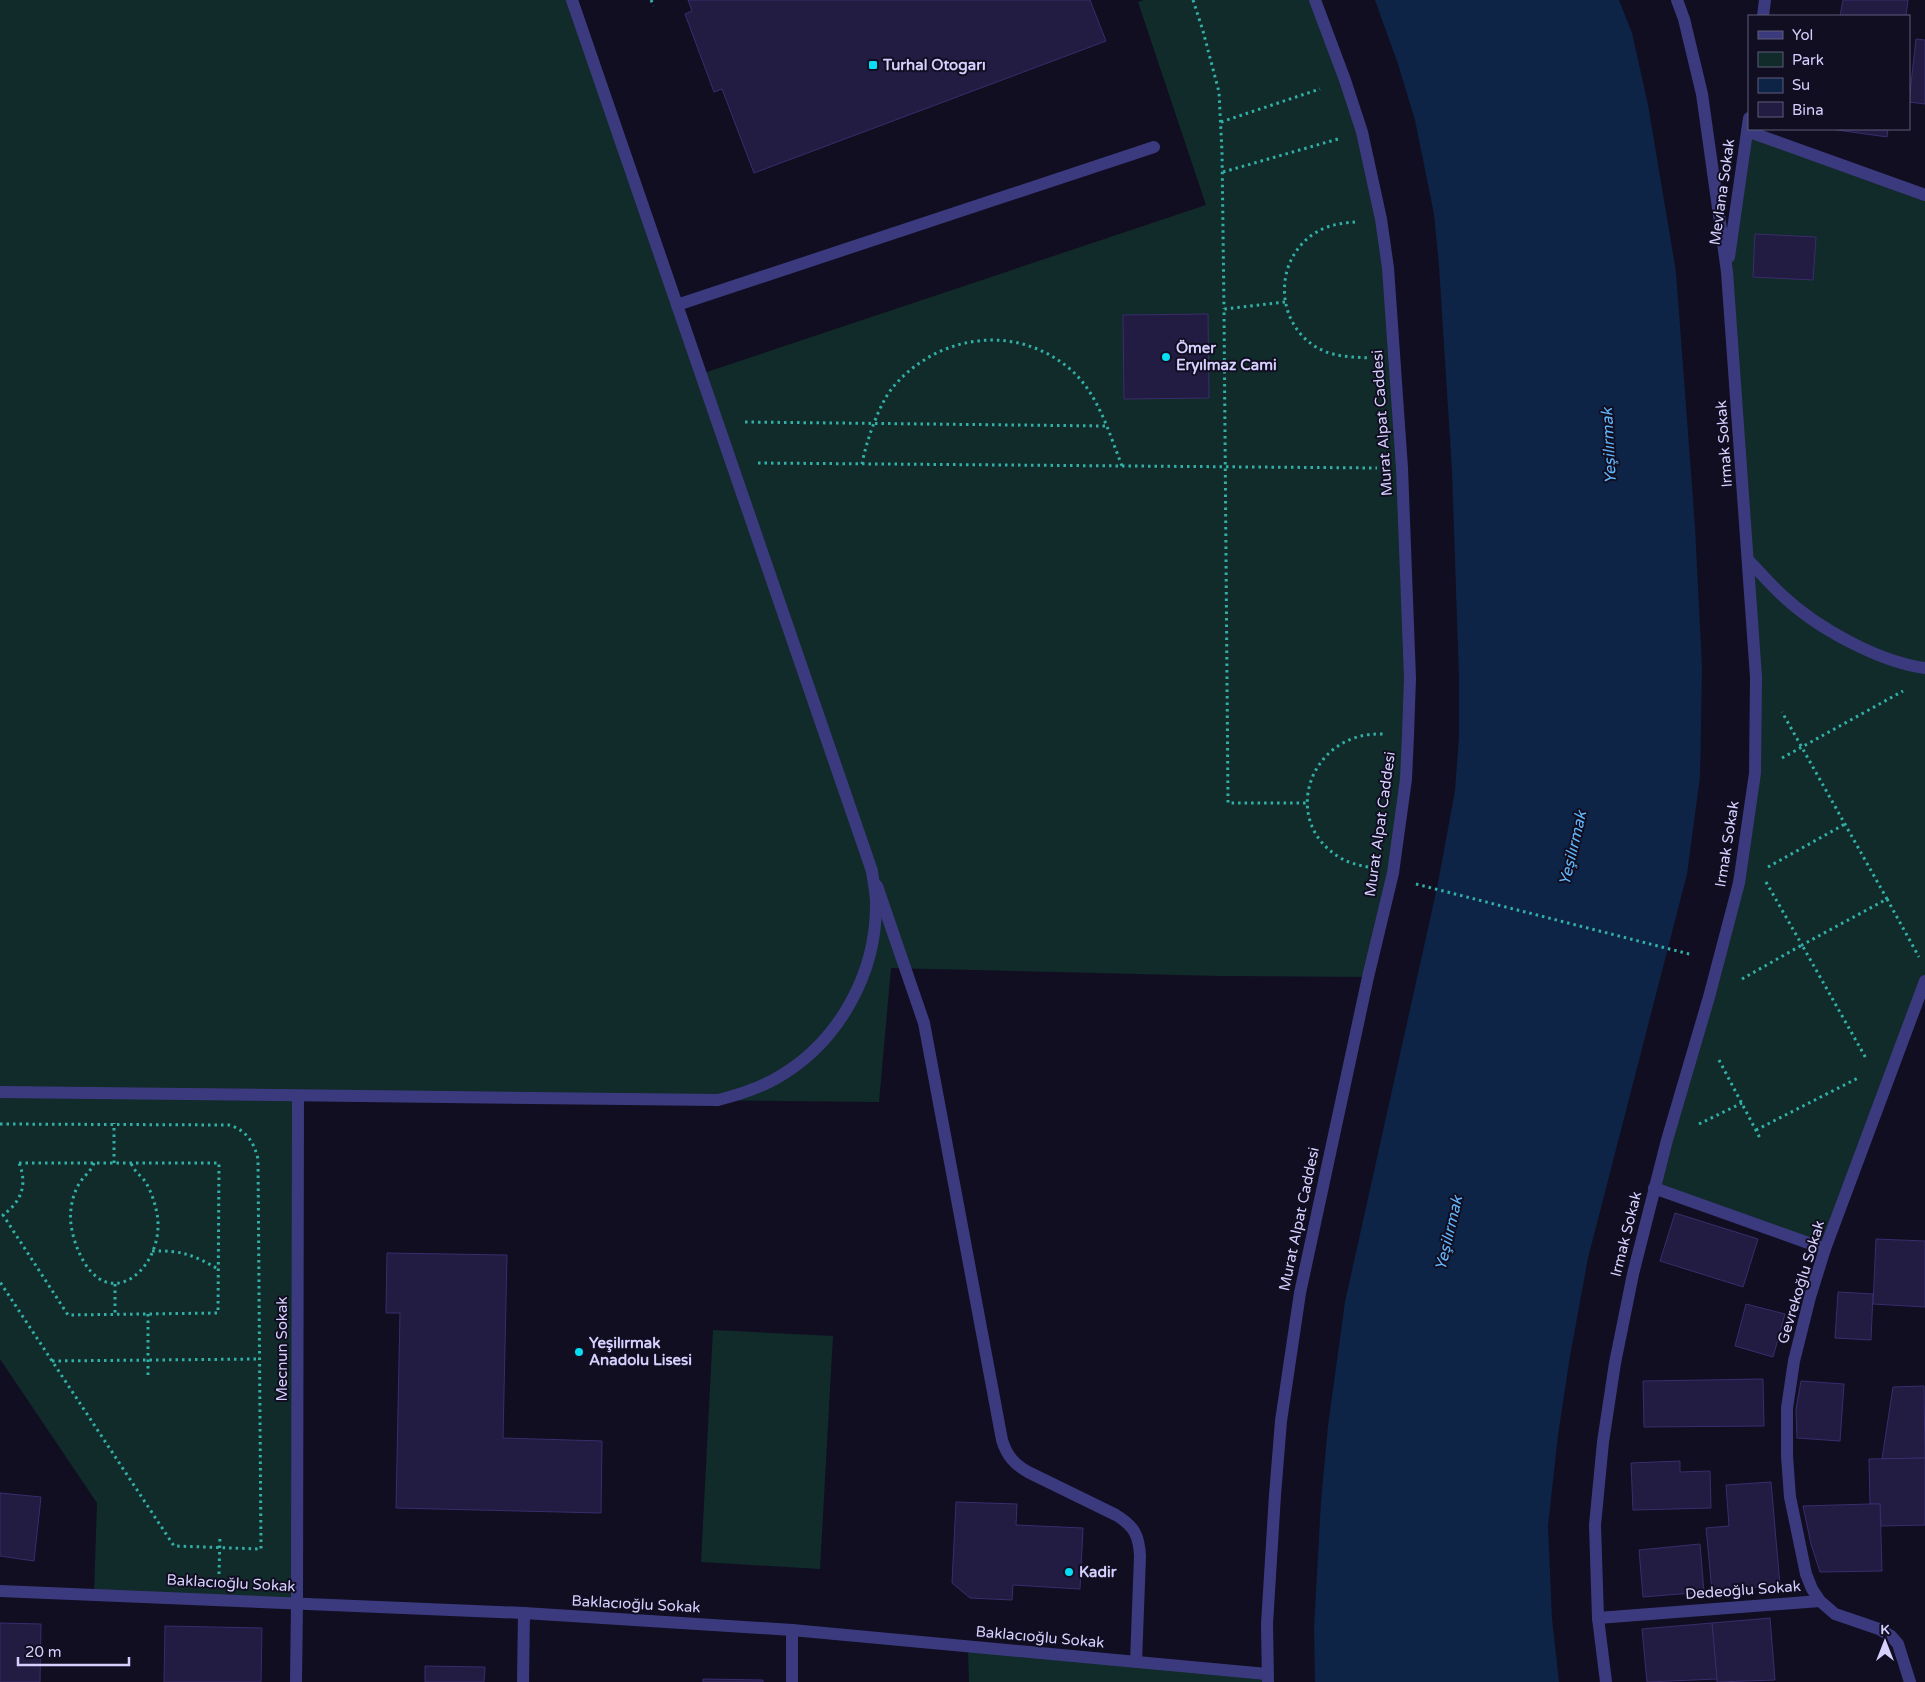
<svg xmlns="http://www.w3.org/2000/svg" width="1925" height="1682" font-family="'Varela Round',sans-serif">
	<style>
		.green { fill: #112b2a }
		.water { fill: #0e2446 }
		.building { fill: #221b42; stroke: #392d6d }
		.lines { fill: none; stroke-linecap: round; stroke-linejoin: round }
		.path { stroke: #32b0a7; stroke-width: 3; stroke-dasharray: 2.5 4; stroke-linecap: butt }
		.service { stroke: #3c3a7f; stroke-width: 12 }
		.minor { stroke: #3c3a7f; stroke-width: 12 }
		.poi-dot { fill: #07ddf3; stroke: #110e22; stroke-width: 2 }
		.labels { text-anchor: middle; stroke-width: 4; stroke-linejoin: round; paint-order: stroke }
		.poi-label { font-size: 15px; font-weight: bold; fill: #d5d0fe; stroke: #110e22; text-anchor: start }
		.street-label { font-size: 15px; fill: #d5d0fe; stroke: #110e22 }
		.water-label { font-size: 16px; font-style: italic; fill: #61b5fa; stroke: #110e22 }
	</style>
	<rect width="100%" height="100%" fill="#110e22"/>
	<!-- green -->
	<g class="green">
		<polygon points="0,0 572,0 701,374 1206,205 1138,2 1144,0 1315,0 1345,80 1381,219 1402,468 1406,779 1368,977 1220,976 891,968 879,1102 299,1096 297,1603 94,1594 97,1503 0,1359"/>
		<polygon points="1747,131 1925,195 1925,981 1825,1249 1654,1188 1709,997 1755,773 1756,677 1727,272"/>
		<polygon points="713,1330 833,1336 820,1569 701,1562"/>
		<polygon points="968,1646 1267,1674 1268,1682 969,1682"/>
	</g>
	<!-- water -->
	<polygon class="water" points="1375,0 1619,0 1632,33 1648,105 1676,272 1695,527 1702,668 1700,777 1687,874 1588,1258 1570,1356 1558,1435 1548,1526 1552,1619 1559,1682 1315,1682 1314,1628 1321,1502 1328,1426 1345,1302 1437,888 1455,791 1459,737 1459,678 1452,470 1439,266 1434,214 1415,120 1398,64"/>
	<!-- building -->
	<g class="building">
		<polygon points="688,0 1090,0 1106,41 754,173 722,89 714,92 685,14 692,11"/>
		<polygon points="1843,0 1908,0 1906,16 1840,16"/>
		<polygon points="1916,39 1925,40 1925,104 1909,102"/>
		<polygon points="1830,129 1888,129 1887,137"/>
		<polygon points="1755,234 1816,237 1813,280 1753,277"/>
		<polygon points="1208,314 1209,398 1124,399 1123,315"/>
		<polygon points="1675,1213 1758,1239 1743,1287 1660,1261"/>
		<polygon points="1876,1239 1925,1241 1925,1307 1873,1304"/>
		<polygon points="387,1253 507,1255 503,1438 602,1441 601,1513 396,1508 400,1313 386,1313"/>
		<polygon points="1838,1292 1873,1294 1871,1340 1835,1338"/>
		<polygon points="1746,1304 1785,1314 1773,1357 1735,1346"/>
		<polygon points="1763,1379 1764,1426 1644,1427 1643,1381"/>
		<polygon points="1801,1381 1844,1384 1840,1441 1797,1438 1796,1409"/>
		<polygon points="1924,1386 1925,1458 1882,1459 1893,1387"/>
		<polygon points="1925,1458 1925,1525 1881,1526 1880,1504 1870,1504 1869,1459"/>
		<polygon points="1680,1461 1680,1472 1710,1471 1711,1508 1633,1510 1631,1463"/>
		<polygon points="1771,1482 1780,1585 1712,1591 1706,1528 1729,1526 1726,1485"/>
		<polygon points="0,1493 41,1497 34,1561 0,1556"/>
		<polygon points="956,1502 1017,1504 1016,1525 1083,1528 1080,1589 1013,1585 1012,1600 970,1598 952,1583"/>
		<polygon points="1870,1504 1880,1504 1882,1571 1820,1572 1811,1544 1803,1506"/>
		<polygon points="1700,1544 1704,1592 1643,1597 1639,1550"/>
		<polygon points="1770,1618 1775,1680 1717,1682 1712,1623"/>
		<polygon points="0,1623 41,1624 40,1682 0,1682"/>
		<polygon points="1712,1623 1717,1679 1647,1682 1642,1629"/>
		<polygon points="165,1626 262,1628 261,1682 164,1682"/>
		<polygon points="425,1666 485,1667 484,1682 425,1682"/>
		<polygon points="703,1679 763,1680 763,1682 703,1682"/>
	</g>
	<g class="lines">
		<!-- path -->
		<g class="path">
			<polyline points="651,0 654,6"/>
			<polyline points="1193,0 1203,31 1219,92 1222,152 1224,309"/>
			<polyline points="1221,122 1320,89"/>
			<polyline points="1223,172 1338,139"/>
			<path d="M1355 222C1342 223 1327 225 1315 233 1271 261 1275 330 1324 351 1338 357 1354 357 1369 358"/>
			<polyline points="1285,302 1224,309 1228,803 1308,803"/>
			<polyline points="745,422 1106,426"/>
			<polyline points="758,463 1377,468"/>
			<path d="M862 464C866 442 879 404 893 387 938 334 1016 323 1070 369 1098 393 1109 433 1122 466"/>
			<polyline points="1782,758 1903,691"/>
			<path d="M1368 867C1358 865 1348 863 1339 857 1279 820 1310 731 1383 734"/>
			<polyline points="1768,867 1845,824"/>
			<polyline points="1766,882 1802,945 1887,899 1782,712"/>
			<polyline points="1416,884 1693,955"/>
			<polyline points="1887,899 1919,957"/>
			<polyline points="1742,979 1802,945 1867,1060"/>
			<polyline points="1719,1060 1761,1140"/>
			<path d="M0 1124 229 1125C246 1130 254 1142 258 1159L261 1549 174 1546 0 1282"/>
			<polyline points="1699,1124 1742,1103"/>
			<polyline points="1756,1130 1860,1077"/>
			<path d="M19 1163H219L218 1313 68 1315 3 1215C21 1202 28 1185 19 1163Z"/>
			<path d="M94 1163C91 1171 86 1174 81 1181 75 1189 72 1200 71 1209 69 1222 73 1238 78 1250 108 1322 170 1263 156 1209 154 1200 150 1189 145 1181 140 1175 134 1171 131 1163"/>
			<polyline points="114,1163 114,1123"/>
			<path d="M152 1251C181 1250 194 1255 218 1269"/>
			<polyline points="115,1284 115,1315"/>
			<polyline points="148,1314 148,1376"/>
			<polyline points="52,1361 259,1359"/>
			<polyline points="219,1574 220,1535"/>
		</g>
		<!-- service -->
		<g class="service">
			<polyline points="677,305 1154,147"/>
			<path d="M877 886 924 1023 1002 1440C1007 1456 1014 1464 1028 1472L1116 1515C1134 1526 1139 1535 1140 1556L1136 1662"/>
			<polyline points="1654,1188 1825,1249"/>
			<polyline points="1820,1601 1812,1589 1806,1574 1790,1497 1787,1456 1787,1408 1794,1361 1810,1297 1825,1249 1925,981"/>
			<polyline points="1598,1618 1820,1601 1835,1614 1879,1629 1891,1636 1898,1644 1910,1682"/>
		</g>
		<!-- minor -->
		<g class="minor">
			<polyline points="1763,16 1765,0"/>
			<polyline points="1747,131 1925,195"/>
			<polyline points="1729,257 1749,118"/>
			<path d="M1748 560C1760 572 1771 585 1783 596 1817 628 1879 662 1925 668"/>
			<path d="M0 1092 718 1100C738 1095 757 1089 775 1079 838 1044 877 974 876 902 876 892 873 881 872 871L572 0"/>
			<polyline points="0,1591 524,1613 792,1630 1267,1674"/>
			<polyline points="792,1630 792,1682"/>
			<polyline points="296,1682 297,1603 298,1096"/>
			<polyline points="523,1682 524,1613"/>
			<polyline points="1268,1682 1267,1624 1275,1495 1281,1421 1300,1293 1368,977 1393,873 1406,779 1408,735 1410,678 1402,468 1388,268 1381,219 1362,132 1345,80 1315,0"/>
			<polyline points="1606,1682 1598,1618 1595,1525 1603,1442 1615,1363 1633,1274 1667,1140 1709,997 1739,883 1755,773 1756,677 1727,272 1702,94 1684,19 1677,0"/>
		</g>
	</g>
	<!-- markers -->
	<g class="poi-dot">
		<rect x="868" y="60" width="10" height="10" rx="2.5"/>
		<circle cx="1166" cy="357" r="5"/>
		<circle cx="579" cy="1352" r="5"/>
		<circle cx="1069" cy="1572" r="5"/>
	</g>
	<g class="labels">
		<!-- poi labels -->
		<g class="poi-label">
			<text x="883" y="70">Turhal Otogarı</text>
			<text x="1176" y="353">Ömer<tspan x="1176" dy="17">Eryılmaz Cami</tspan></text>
			<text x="589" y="1348">Yeşilırmak<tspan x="589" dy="17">Anadolu Lisesi</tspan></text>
			<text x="1079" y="1577">Kadir</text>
		</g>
		<!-- street labels -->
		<g class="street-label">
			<text transform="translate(1722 192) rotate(-82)" y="5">Mevlana Sokak</text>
			<text transform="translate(1382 423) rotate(-94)" y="5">Murat Alpat Caddesi</text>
			<text transform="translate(1724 444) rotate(-94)" y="5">Irmak Sokak</text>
			<text transform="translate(1380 824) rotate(-82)" y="5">Murat Alpat Caddesi</text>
			<text transform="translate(1727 844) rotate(-81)" y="5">Irmak Sokak</text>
			<text transform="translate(1299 1219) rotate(-78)" y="5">Murat Alpat Caddesi</text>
			<text transform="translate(1626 1234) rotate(-76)" y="5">Irmak Sokak</text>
			<text transform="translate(1801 1282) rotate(-73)" y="5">Gevrekoğlu Sokak</text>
			<text transform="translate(282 1349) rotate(-90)" y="5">Mecnun Sokak</text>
			<text transform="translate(231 1583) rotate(3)" y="5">Baklacıoğlu Sokak</text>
			<text transform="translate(1743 1590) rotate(-4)" y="5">Dedeoğlu Sokak</text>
			<text transform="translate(636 1604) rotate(3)" y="5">Baklacıoğlu Sokak</text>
			<text transform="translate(1040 1637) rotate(5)" y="5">Baklacıoğlu Sokak</text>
		</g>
		<!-- water labels -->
		<g class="water-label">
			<text transform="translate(1608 446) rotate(-93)" y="6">Yeşilırmak</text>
			<text transform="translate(1572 848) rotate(-77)" y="6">Yeşilırmak</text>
			<text transform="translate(1448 1233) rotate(-77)" y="6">Yeşilırmak</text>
		</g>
	</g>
	<!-- legend -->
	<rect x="1748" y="15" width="162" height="115" fill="#110e22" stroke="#5f5c7a"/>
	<rect x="1758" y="31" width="25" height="8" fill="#3c3a7f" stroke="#5f5c7a"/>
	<text x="1792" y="40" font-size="15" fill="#d5d0fe">Yol</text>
	<rect x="1758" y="52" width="25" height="15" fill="#112b2a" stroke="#5f5c7a"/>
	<text x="1792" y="65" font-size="15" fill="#d5d0fe">Park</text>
	<rect x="1758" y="78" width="25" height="15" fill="#0e2446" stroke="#5f5c7a"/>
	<text x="1792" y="90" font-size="15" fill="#d5d0fe">Su</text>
	<rect x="1758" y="102" width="25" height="15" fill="#221b42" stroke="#5f5c7a"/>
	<text x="1792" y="115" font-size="15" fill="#d5d0fe">Bina</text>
	<!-- north arrow -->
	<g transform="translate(1885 1642)" stroke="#110e22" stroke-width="4" paint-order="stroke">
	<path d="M0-4L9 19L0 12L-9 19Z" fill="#d5d0fe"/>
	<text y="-8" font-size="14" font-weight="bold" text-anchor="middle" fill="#d5d0fe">K</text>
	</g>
	<!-- scale -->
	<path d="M18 1657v8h111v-8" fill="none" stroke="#d5d0fe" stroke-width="2.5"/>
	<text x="25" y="1657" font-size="15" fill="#d5d0fe" stroke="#110e22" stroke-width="4" paint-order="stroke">20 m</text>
</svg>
